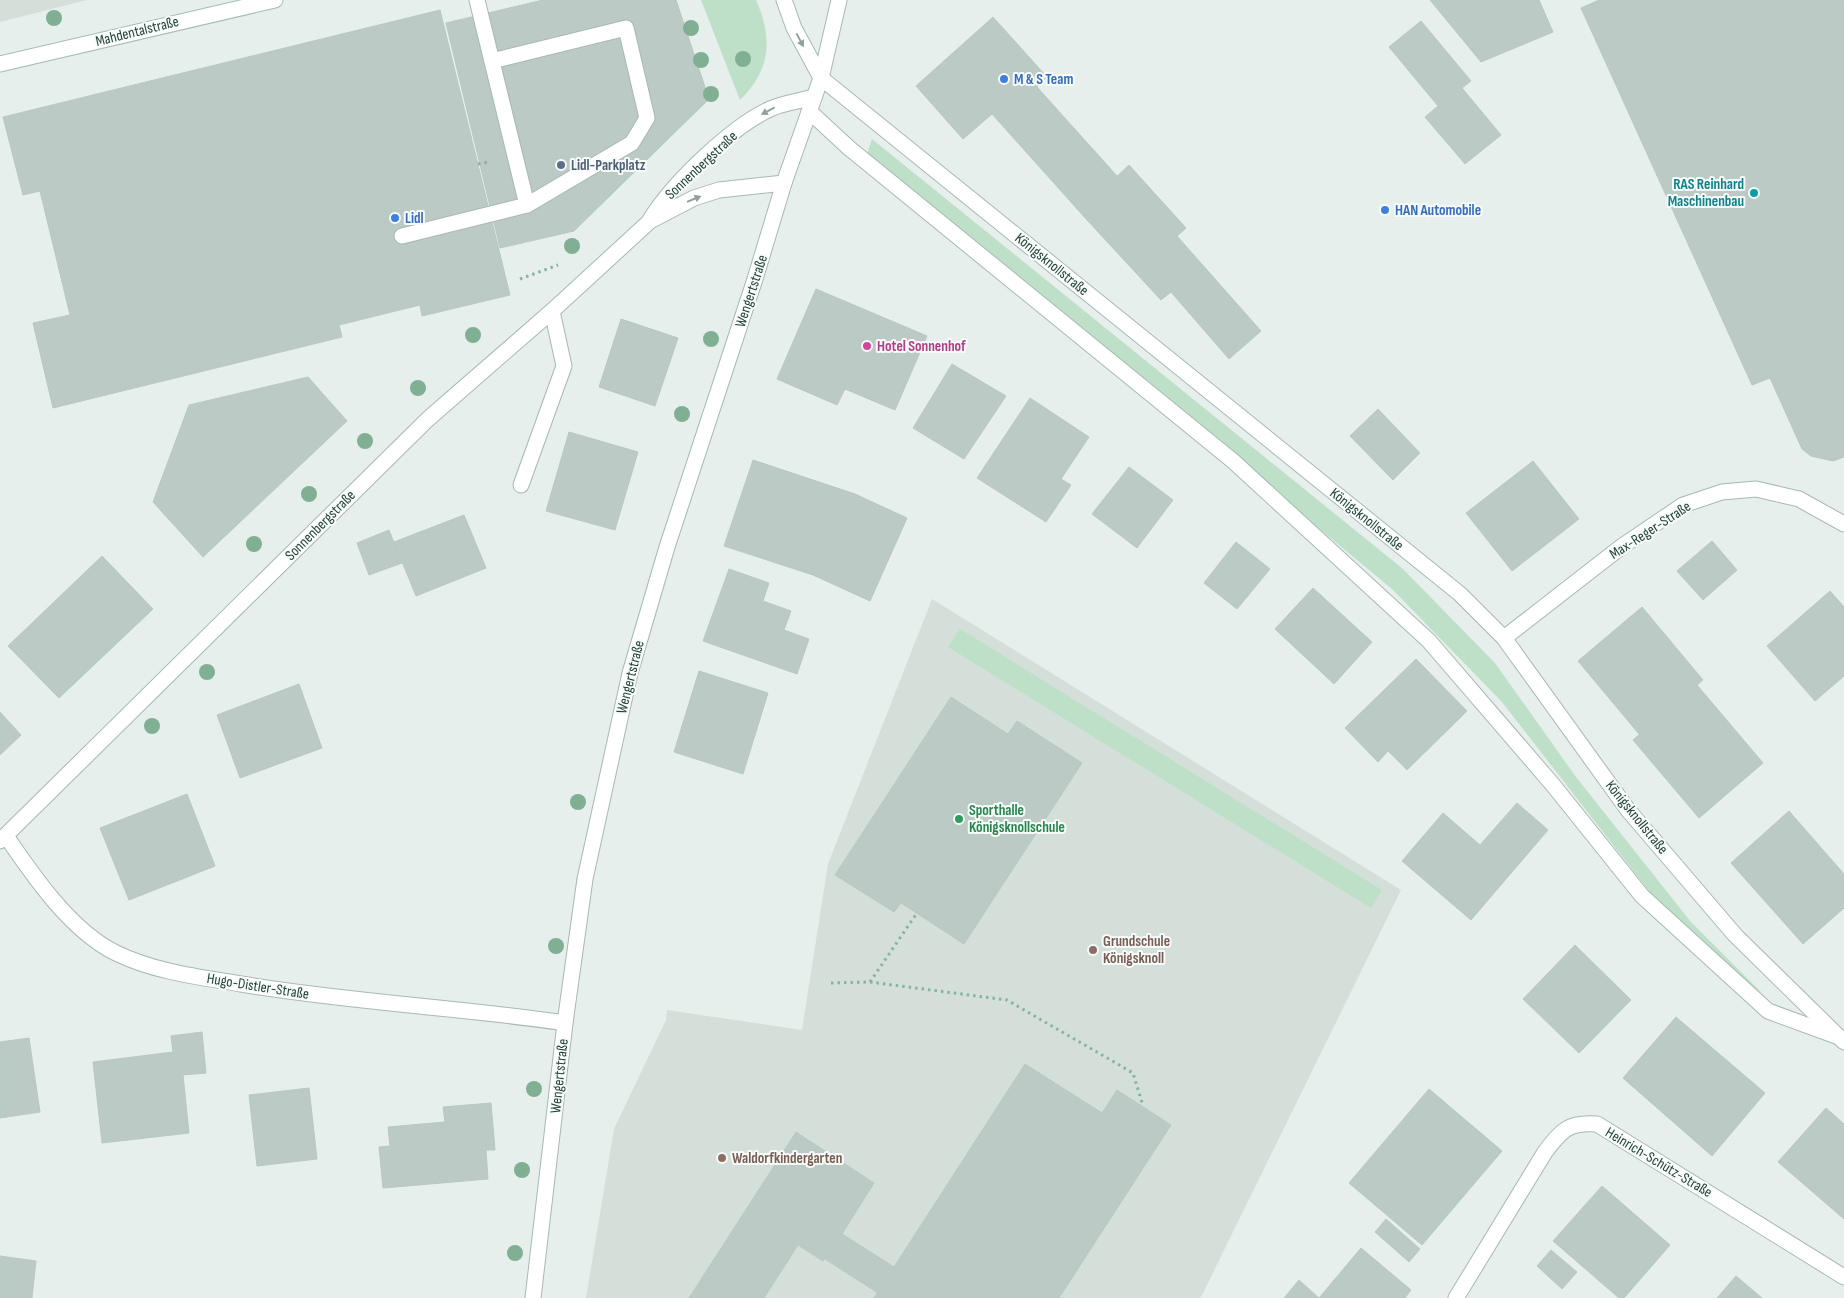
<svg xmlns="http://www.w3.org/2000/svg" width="1844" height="1298" font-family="'Sofia Sans Condensed',sans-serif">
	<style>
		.built { fill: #d4dfda }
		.green { fill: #bfe0c8 }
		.building { fill: #bbcac4; stroke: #b8c9c2 }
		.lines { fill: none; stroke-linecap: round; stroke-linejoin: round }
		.lane-casing { stroke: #a8b8b2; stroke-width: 17 }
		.street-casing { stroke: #a8b8b2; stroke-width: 17 }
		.secondary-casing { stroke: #a4bbb3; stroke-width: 17 }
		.path { stroke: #86b3a5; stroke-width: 3; stroke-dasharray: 2.5 4; stroke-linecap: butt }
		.lane { stroke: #fff; stroke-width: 15 }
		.street { stroke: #fff; stroke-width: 15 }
		.secondary { stroke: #fff; stroke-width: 15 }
		.tree { fill: #80af93 }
		.oneway { fill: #92a09c }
		.shop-dot { fill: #3f7fe0; stroke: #f7fbf9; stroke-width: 2 }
		.service-dot { fill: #5c6f8a; stroke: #f7fbf9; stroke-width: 2 }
		.culture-dot { fill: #0f9aa8; stroke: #f7fbf9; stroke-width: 2 }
		.hotel-dot { fill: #d1479c; stroke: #f7fbf9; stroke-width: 2 }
		.leisure-dot { fill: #2e9e5b; stroke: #f7fbf9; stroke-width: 2 }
		.education-dot { fill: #8d6e63; stroke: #f7fbf9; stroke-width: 2 }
		.labels { text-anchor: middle; stroke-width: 4; stroke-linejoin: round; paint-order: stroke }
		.street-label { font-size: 15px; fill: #24423a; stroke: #f7fbf9 }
		.shop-label { font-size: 15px; font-weight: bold; fill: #366cbe; stroke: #f7fbf9; text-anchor: start }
		.service-label { font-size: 15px; font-weight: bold; fill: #4e5e75; stroke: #f7fbf9; text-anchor: start }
		.culture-label { font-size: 15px; font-weight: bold; fill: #0d838f; stroke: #f7fbf9; text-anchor: end }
		.hotel-label { font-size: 15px; font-weight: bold; fill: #b23c85; stroke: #f7fbf9; text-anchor: start }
		.leisure-label { font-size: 15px; font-weight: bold; fill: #27864d; stroke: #f7fbf9; text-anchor: start }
		.education-label { font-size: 15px; font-weight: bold; fill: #785e54; stroke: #f7fbf9; text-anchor: start }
	</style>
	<rect width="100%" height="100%" fill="#e6efeb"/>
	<!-- built -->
	<g class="built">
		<polygon points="0,0 87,0 0,22"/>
		<polygon points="932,599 1401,890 1203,1293 1200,1298 586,1298 614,1129 666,1020 667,1010 802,1030 828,864"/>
	</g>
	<!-- green -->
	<g class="green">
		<path d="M701 0H756C773 38 771 70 740 100Z"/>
		<polygon points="872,139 1403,569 1495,663 1576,777 1691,922 1763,994 1719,960 1652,895 1502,702 1392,589 867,154"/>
		<polygon points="960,629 1382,890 1371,908 948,647"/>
	</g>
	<!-- building -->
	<g class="building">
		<polygon points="543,0 676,0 709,99 574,231 500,248 446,23"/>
		<polygon points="1430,0 1539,0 1553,32 1481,62"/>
		<polygon points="1599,0 1844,0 1844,457 1833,461 1811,456 1802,449 1770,378 1752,385 1581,8"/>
		<polygon points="440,10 510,295 422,316 420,305 339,325 342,337 53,408 33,323 70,315 40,191 23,195 3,117"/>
		<polygon points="993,17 1047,77 1037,87 1117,176 1109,184 1117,193 1087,220 992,114 963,139 916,86"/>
		<polygon points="1421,21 1471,81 1462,88 1501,135 1465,164 1425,117 1438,106 1389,47"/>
		<polygon points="1129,165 1186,228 1136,273 1087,220 1117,193 1109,184"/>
		<polygon points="1177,236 1261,331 1229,359 1171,292 1161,300 1136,273"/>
		<polygon points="816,289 927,336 895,410 845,389 837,405 777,379"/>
		<polygon points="621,319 678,338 655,406 599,387"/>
		<polygon points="952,364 1006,396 964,459 913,428"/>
		<polygon points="308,377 347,421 203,557 153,502 189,405"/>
		<polygon points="1030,398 1089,437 1061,479 1071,485 1046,522 977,478"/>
		<polygon points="1378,409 1420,453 1393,480 1350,436"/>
		<polygon points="569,432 638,452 615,530 546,511"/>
		<polygon points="753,460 855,494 907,518 870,601 813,575 724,546"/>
		<polygon points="1533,461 1579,519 1512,571 1466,513"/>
		<polygon points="1129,467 1173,500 1137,548 1092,514"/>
		<polygon points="464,515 486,568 416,596 394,542"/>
		<polygon points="389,530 402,563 369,575 357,543"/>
		<polygon points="1712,541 1737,570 1703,600 1677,571"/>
		<polygon points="1236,542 1270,569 1237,609 1204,583"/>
		<polygon points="102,556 153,609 59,698 8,646"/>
		<polygon points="729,569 769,583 763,601 791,611 784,630 809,639 797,674 703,641"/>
		<polygon points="1313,588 1372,642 1334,684 1275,629"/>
		<polygon points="1830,591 1844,607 1844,676 1815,701 1767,646"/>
		<polygon points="1642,607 1703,680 1639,734 1578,661"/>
		<polygon points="1416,659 1467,711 1407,770 1388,751 1378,762 1345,728"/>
		<polygon points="699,671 768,693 743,774 674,752"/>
		<polygon points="299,684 322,748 240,778 217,715"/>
		<polygon points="1697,685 1763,763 1699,818 1633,740"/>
		<polygon points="951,697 1008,734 1017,721 1082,763 964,944 901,903 894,912 835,875"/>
		<polygon points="0,712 21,735 0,755"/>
		<polygon points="187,794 215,866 129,900 100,828"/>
		<polygon points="1517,803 1548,830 1471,920 1402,861 1443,813 1480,845"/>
		<polygon points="1789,811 1844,874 1844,908 1803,944 1731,863"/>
		<polygon points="1575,945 1631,1000 1579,1053 1523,999"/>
		<polygon points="1676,1017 1765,1093 1712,1156 1623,1078"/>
		<polygon points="202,1032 206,1073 183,1075 189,1133 102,1143 93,1062 173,1052 171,1036"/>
		<polygon points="29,1038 40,1112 0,1118 0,1042"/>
		<polygon points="1025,1064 1102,1113 1117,1090 1171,1125 1059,1298 874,1298"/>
		<polygon points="309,1088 317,1159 257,1166 249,1095"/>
		<polygon points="1429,1089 1502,1151 1422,1245 1349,1183"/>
		<polygon points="491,1103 495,1150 486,1150 488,1179 383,1188 379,1147 390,1146 388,1127 445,1122 443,1107"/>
		<polygon points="1826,1108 1844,1124 1844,1219 1778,1162"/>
		<polygon points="796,1132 874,1183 842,1234 823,1261 798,1245 764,1298 689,1298"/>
		<polygon points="1602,1186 1670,1245 1624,1298 1619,1298 1553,1241"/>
		<polygon points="1386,1219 1420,1249 1409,1262 1375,1232"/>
		<polygon points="842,1234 894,1267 878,1293 825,1259"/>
		<polygon points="1361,1248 1411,1290 1405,1298 1284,1298 1299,1280 1319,1298"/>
		<polygon points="1551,1250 1577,1272 1562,1289 1537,1266"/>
		<polygon points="0,1256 36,1261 32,1298 0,1298"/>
		<polygon points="1736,1276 1762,1298 1717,1298"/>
	</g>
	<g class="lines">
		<defs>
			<g id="lane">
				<polyline points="492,61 626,28 647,118 632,143 527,205"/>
				<polyline points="809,111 849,148 1233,461 1429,641 1553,785 1642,896 1768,1011 1836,1036"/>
				<polyline points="402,236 527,205 477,0"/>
				<polyline points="521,485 564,366 552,311"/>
			</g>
			<g id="street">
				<polyline points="784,0 794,28 821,78 1460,594 1504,638 1628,810 1735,935 1844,1042"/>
				<path d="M650 220C672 184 731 127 770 109 783 103 800 101 814 97"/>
				<polyline points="1504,638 1621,547 1683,505 1722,492 1756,489 1799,499 1844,524"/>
				<path d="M6 836C34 877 71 931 116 953 155 972 199 977 241 984 348 1002 457 1007 565 1023"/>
				<polyline points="0,841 428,419 552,311 650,221 694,198 719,190 784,183"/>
				<polyline points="533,1298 565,1023 585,879 630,673 667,547 755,279 784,183 821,78 839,0"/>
				<path d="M1456 1298 1545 1152C1562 1130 1568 1122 1597 1124L1844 1277"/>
			</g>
			<polyline id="secondary" points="0,64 275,0"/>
		</defs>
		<!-- lane casing -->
		<use href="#lane" class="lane-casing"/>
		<!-- street casing -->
		<use href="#street" class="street-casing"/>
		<!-- secondary casing -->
		<use href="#secondary" class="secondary-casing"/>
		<!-- path -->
		<g class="path">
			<polyline points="478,164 488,162"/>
			<polyline points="520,279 558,265"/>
			<polyline points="870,982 917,913"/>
			<polyline points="831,983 870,982 1007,1000 1133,1073 1143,1106"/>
		</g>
		<!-- lane -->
		<use href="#lane" class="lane"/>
		<!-- street -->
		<use href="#street" class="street"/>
		<!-- secondary -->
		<use href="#secondary" class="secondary"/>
	</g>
	<!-- trees -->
	<g class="tree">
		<circle cx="54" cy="18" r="8"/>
		<circle cx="691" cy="28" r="8"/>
		<circle cx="743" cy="59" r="8"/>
		<circle cx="701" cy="60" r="8"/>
		<circle cx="711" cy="94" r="8"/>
		<circle cx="572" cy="246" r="8"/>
		<circle cx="473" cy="335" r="8"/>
		<circle cx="711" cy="339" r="8"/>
		<circle cx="418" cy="388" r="8"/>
		<circle cx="682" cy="414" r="8"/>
		<circle cx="365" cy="441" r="8"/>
		<circle cx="309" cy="494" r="8"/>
		<circle cx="254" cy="544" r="8"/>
		<circle cx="207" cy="672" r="8"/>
		<circle cx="152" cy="726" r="8"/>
		<circle cx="578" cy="802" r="8"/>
		<circle cx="556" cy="946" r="8"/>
		<circle cx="534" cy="1089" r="8"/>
		<circle cx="522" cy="1170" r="8"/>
		<circle cx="515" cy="1253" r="8"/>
	</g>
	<!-- one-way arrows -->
	<defs><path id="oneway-solid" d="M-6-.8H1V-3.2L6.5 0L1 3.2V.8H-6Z" transform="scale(1.25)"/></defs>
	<g class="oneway">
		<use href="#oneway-solid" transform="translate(800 40) rotate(62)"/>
		<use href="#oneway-solid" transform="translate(768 111) rotate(152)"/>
		<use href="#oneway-solid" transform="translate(694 199) rotate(-22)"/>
	</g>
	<!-- markers -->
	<g class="shop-dot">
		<circle cx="1004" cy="79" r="5"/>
		<circle cx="1385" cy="210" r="5"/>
		<circle cx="395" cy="218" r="5"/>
	</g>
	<circle class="service-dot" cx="561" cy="165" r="5"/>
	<circle class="culture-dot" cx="1754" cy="193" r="5"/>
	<circle class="hotel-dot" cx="867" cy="346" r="5"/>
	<circle class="leisure-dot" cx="959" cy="819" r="5"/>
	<g class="education-dot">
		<circle cx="1093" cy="950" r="5"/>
		<circle cx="722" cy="1158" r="5"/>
	</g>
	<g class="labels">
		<!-- street labels -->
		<g class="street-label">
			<text transform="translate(137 31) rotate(-14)" y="5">Mahdentalstraße</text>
			<text transform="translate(701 165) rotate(-43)" y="5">Sonnenbergstraße</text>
			<text transform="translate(1052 264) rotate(39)" y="5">Königsknollstraße</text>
			<text transform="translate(751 291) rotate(-72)" y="5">Wengertstraße</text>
			<text transform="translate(1367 519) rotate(39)" y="5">Königsknollstraße</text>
			<text transform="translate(320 525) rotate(-45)" y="5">Sonnenbergstraße</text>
			<text transform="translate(1650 530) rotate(-33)" y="5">Max-Reger-Straße</text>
			<text transform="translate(630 677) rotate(-76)" y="5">Wengertstraße</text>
			<text transform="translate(1637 817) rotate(51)" y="5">Königsknollstraße</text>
			<text transform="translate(258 986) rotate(9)" y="5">Hugo-Distler-Straße</text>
			<text transform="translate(559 1076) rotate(-84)" y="5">Wengertstraße</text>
			<text transform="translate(1659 1162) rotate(31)" y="5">Heinrich-Schütz-Straße</text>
		</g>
		<!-- shop labels -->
		<g class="shop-label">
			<text x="1014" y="84">M &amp; S Team</text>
			<text x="1395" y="215">HAN Automobile</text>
			<text x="405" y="223">Lidl</text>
		</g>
		<!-- service labels -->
		<g class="service-label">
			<text x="571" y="170">Lidl-Parkplatz</text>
		</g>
		<!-- culture labels -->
		<g class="culture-label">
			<text x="1744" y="189">RAS Reinhard<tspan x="1744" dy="17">Maschinenbau</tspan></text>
		</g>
		<!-- hotel labels -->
		<g class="hotel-label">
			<text x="877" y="351">Hotel Sonnenhof</text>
		</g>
		<!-- leisure labels -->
		<g class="leisure-label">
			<text x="969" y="815">Sporthalle<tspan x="969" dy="17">Königsknollschule</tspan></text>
		</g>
		<!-- education labels -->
		<g class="education-label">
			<text x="1103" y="946">Grundschule<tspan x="1103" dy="17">Königsknoll</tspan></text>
			<text x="732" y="1163">Waldorfkindergarten</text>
		</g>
	</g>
</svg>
